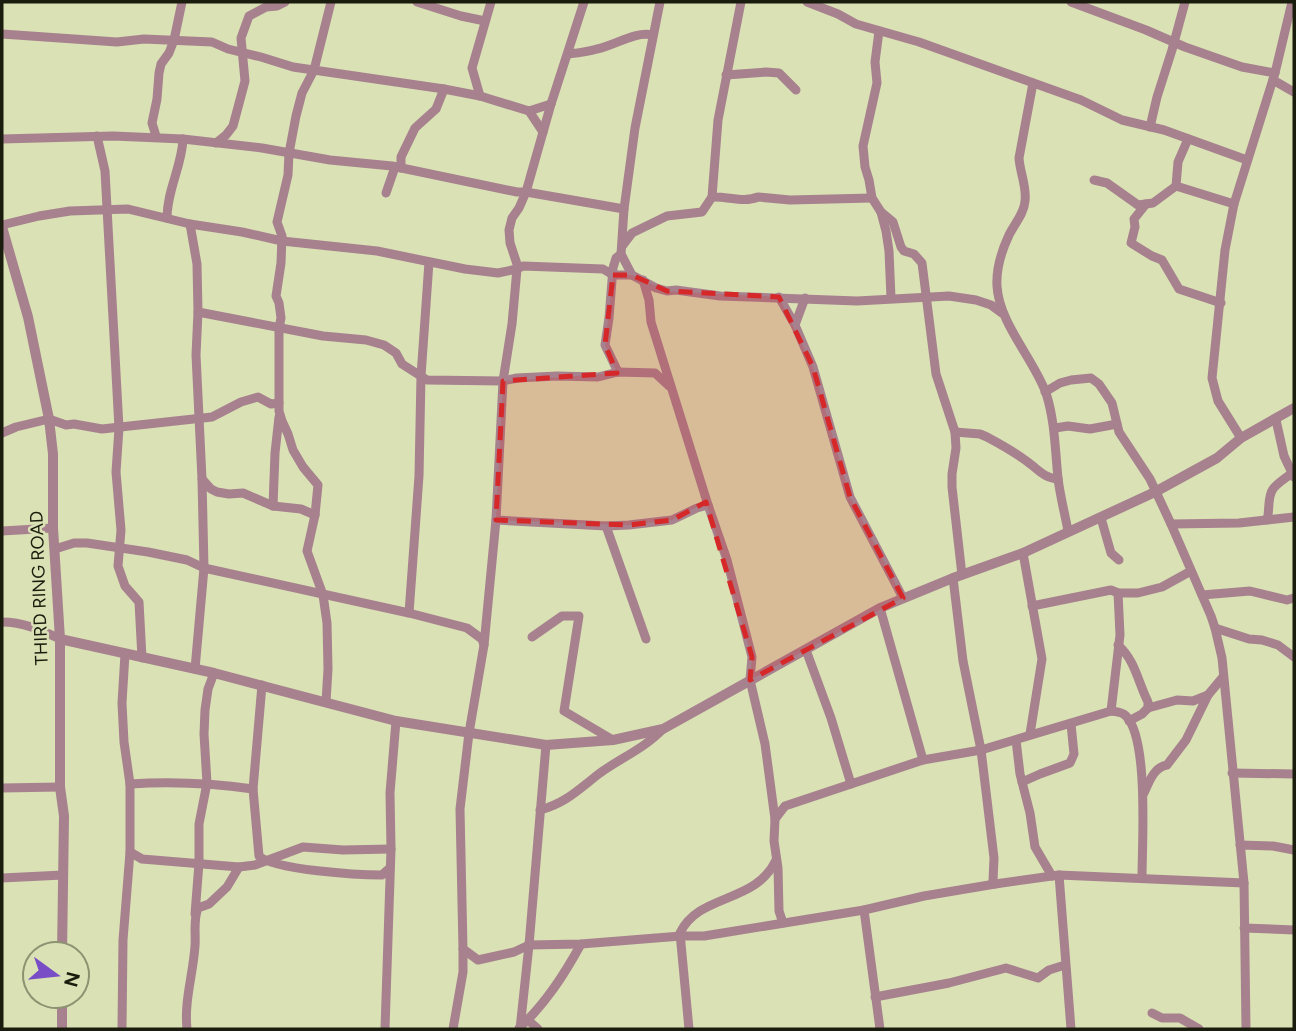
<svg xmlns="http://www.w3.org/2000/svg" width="1296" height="1031" font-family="Figtree,sans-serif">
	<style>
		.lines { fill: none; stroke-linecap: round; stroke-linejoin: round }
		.minor { stroke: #a7818e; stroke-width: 9 }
		.tertiary { stroke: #a7818e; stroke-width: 10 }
		.marked { fill: #d62828; fill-opacity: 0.2; stroke: #d62828; stroke-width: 5; stroke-dasharray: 14 9; stroke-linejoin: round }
		.labels { text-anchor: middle; stroke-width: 5; stroke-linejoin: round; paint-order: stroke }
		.street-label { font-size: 18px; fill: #1a1d0d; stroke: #d9e1b5 }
	</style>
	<rect width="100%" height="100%" fill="#d9e1b5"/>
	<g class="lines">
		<!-- minor -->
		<g class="minor">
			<polyline points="417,2 461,16 485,21"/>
			<polyline points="660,2 635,128 624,209 621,254 632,275 656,288 667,291 676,290 720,296 857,301 949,296 976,300 991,305 1002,313"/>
			<path d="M741 2 718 120 712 197C727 196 744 203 758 197L790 200 872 198"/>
			<polyline points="807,2 838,14 856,24 919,42 1081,100 1122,120 1164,130 1247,160"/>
			<polyline points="1071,2 1146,30 1185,47 1242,67 1275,73"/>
			<polyline points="879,31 875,62 877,83 863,146 865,167 869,180 872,198 881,212 886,231 889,251 891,298"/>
			<polyline points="2,34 117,42 144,39 212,42 228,49 261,57 293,67 444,89 480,96 529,111 551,104"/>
			<path d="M568 54C577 53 587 52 597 49 616 45 634 31 653 35"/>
			<polyline points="726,75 766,72 779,73 796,90"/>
			<polyline points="1273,80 1294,92"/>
			<path d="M1033 83 1019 158C1020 173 1027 187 1025 201 1024 214 1015 223 1009 235 1002 250 996 269 997 286 999 323 1033 358 1046 393 1055 421 1055 449 1058 478 1060 496 1065 514 1068 531"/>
			<polyline points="480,96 472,68 491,2"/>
			<polyline points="529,111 543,132"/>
			<polyline points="1150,127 1157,97 1172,50 1185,2"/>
			<polyline points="97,136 105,171 119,428 116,472 121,530 118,566 125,586 139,602 142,658"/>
			<polyline points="156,136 152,123 157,99 159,73 161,64 169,53 174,40 182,2"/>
			<polyline points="2,139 113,136 183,139 262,148 330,160 392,166 517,192 526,192 624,209"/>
			<polyline points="1188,139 1178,162 1176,186 1234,204"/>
			<polyline points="216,143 226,135 233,126 245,81 241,38 249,16 266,7 277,6 285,2"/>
			<polyline points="401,168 401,157 415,128 436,109 444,89"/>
			<polyline points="1094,180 1107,183 1138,205 1153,203 1176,186"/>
			<polyline points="386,193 395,167"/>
			<polyline points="1146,204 1134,219 1135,227 1131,243 1152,256 1162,260 1179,289 1221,303"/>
			<polyline points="881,212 893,222 901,247 904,251 914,254 922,263 936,374 955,432 956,448 952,474 952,487 962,575"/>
			<path d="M167 218C167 190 182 166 183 139"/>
			<polyline points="190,224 197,264 198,312 196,355 202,479 204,568 195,669"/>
			<polyline points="2,225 39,216 70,211 128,209 190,224 242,232 282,241 377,251 465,269 498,273 517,269 523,266 603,269 613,275 632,275"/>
			<polyline points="623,245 632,233 667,216 702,212 712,197"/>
			<polyline points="643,280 649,300 651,322 708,505 727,560 752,657 750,680 765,744 775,819 774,841 778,868 779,911 783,923"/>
			<polyline points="779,297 795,325 813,367 850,497 903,598"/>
			<polyline points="198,312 323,336 366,340 384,345 396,353 402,364 427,380 503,381 517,378 557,376 598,377 618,372 655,373 669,386"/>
			<polyline points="795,325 805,298"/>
			<polyline points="618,372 605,345 609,318 613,268 616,258 621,254"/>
			<polyline points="1045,392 1060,383 1071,380 1091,378 1099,384 1112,403 1119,432 1150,479 1171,524 1211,616 1215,628 1222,658 1244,883 1246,1029"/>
			<polyline points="1276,420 1284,456 1294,477"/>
			<polyline points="1055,428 1068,426 1090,429 1117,424"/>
			<path d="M955 432 980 434 987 437C1000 444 1013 451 1025 460 1037 468 1043 478 1058 479"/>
			<polyline points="2,433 16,427 49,419 66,425 74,424 102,429 212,417 241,402 258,397 271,404 279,403"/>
			<polyline points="1241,438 1218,401 1212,378 1225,250 1234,204 1275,73 1292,2"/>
			<polyline points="202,479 211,489 217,492 229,494 243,493 273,506 301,509 315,515"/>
			<polyline points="273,506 275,453 279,417"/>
			<polyline points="1101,518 1111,553 1119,560"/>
			<polyline points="496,520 606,526 629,525 672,520 697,508 708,505"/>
			<path d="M1267 520C1270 511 1267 497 1273 489 1277 483 1286 478 1292 473"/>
			<polyline points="1171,524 1239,523 1294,517"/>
			<polyline points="606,526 646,639"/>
			<polyline points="2,531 53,528"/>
			<polyline points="55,549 74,543 87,543 148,552 187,560 204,568 409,613 467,628 482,639 484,645 469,733 460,809 463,949 478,960 514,952 529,945 581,944 681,936 704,936 864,910 924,896 995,884 1059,875 1244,883"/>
			<polyline points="1023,553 1042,659 1030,734"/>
			<polyline points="953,578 963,661 981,750 994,858 993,881 995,884"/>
			<polyline points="1118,593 1138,593 1162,587 1191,571"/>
			<polyline points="1202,595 1250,591 1287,600 1294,598"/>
			<polyline points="1032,606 1111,590 1118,593 1120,635 1111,711"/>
			<polyline points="880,608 923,760"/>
			<polyline points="409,613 419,476 421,376 429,262"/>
			<path d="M2 622C23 622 41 630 60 639"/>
			<polyline points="1215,628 1249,639 1262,640 1278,645 1294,657"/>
			<polyline points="532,637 562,616 579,616 564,711 613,740"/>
			<polyline points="484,645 496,520 503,381 512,324 517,269 517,264 510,243 509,230 512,218 519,208 526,192 551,104 584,2"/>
			<path d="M1118 645C1135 660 1138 682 1148 702V708"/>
			<polyline points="806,650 831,718 851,784"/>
			<polyline points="326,702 328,669 327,623 323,595 307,551 315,515 318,485 303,467 293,450 288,434 282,421 279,411 279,328 281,318 279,303 276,296 281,263 282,236 277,222 288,175 289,153 296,116 302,93 314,70 331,2"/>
			<polyline points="1129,721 1142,714 1148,708 1177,700 1193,701 1208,695 1223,677"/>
			<polyline points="1016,740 1020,774 1030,813 1035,847 1052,876"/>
			<polyline points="1232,773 1294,774"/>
			<polyline points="1022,782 1040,774 1070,763 1074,754 1071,724"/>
			<path d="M130 784C173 781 211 783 253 789L262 685"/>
			<polyline points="2,788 60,787"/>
			<path d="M253 789 259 856C274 870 359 875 382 875L390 868"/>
			<path d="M1144 793C1149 782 1154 767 1167 765L1186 740 1208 695"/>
			<path d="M540 810C566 803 579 789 600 773 621 758 645 748 663 729"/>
			<path d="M775 819 785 806 923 760 981 750 1111 711C1117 712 1121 711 1126 716 1149 739 1142 844 1142 878"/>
			<polyline points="1240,845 1273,846 1294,850"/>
			<polyline points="130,852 142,859 239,867"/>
			<polyline points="1059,875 1071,1029"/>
			<polyline points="2,878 63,875"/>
			<polyline points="864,910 880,1029"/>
			<polyline points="195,914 199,863 199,824 207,783 204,734 205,710 208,689 214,673"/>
			<polyline points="1244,928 1294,930"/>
			<polyline points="875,997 949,983 1006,968 1038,978 1049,970 1065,965"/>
			<polyline points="1152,1013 1162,1018 1180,1018 1199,1029"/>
			<polyline points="528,1020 538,1029"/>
			<path d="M519 1028C545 1005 564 975 581 944"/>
			<polyline points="122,1029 123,940 130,852 130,784 124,742 122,703 125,654"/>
			<path d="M187 1029C184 1001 193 975 195 946 196 933 193 920 198 908L209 904 227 887 239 867 255 865 303 847 343 850 391 849"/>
			<polyline points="385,1029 391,849 390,793 396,721"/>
			<polyline points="453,1029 463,972 463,949"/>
			<polyline points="520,1029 529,945 546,745"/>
			<path d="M689 1029 680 933C699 893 756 904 776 860"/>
		</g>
		<!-- tertiary -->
		<g class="tertiary">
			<polyline points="2,227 28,317 49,419 53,454 53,528 60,639 60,787 64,816 62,954"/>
			<polyline points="60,639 214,673 396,721 546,745 613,740 663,729 880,608 953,578 1023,553 1155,492 1217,458 1241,438 1294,408"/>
			<polyline points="62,1029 62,996"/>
		</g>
	</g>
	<!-- marked area -->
	<path class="marked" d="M613 275H632L667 291 779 297 813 367 850 497 903 598 750 680 752 657 706 502 672 520 629 525 496 520 503 381 617 373 605 345Z"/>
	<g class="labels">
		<!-- street labels -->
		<g class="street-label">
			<text transform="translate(39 588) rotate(-92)" y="6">THIRD RING ROAD</text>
		</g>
	</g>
	<!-- border -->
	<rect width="1296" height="1031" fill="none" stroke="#1a1d0d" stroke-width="7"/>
	<!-- north arrow -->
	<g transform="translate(56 975) rotate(105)"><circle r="33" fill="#d9e1b5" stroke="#8d9372" stroke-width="2"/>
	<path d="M0-5L12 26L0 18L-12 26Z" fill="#784dc6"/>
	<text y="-10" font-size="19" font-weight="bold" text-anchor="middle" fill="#1a1d0d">N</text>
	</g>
</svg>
